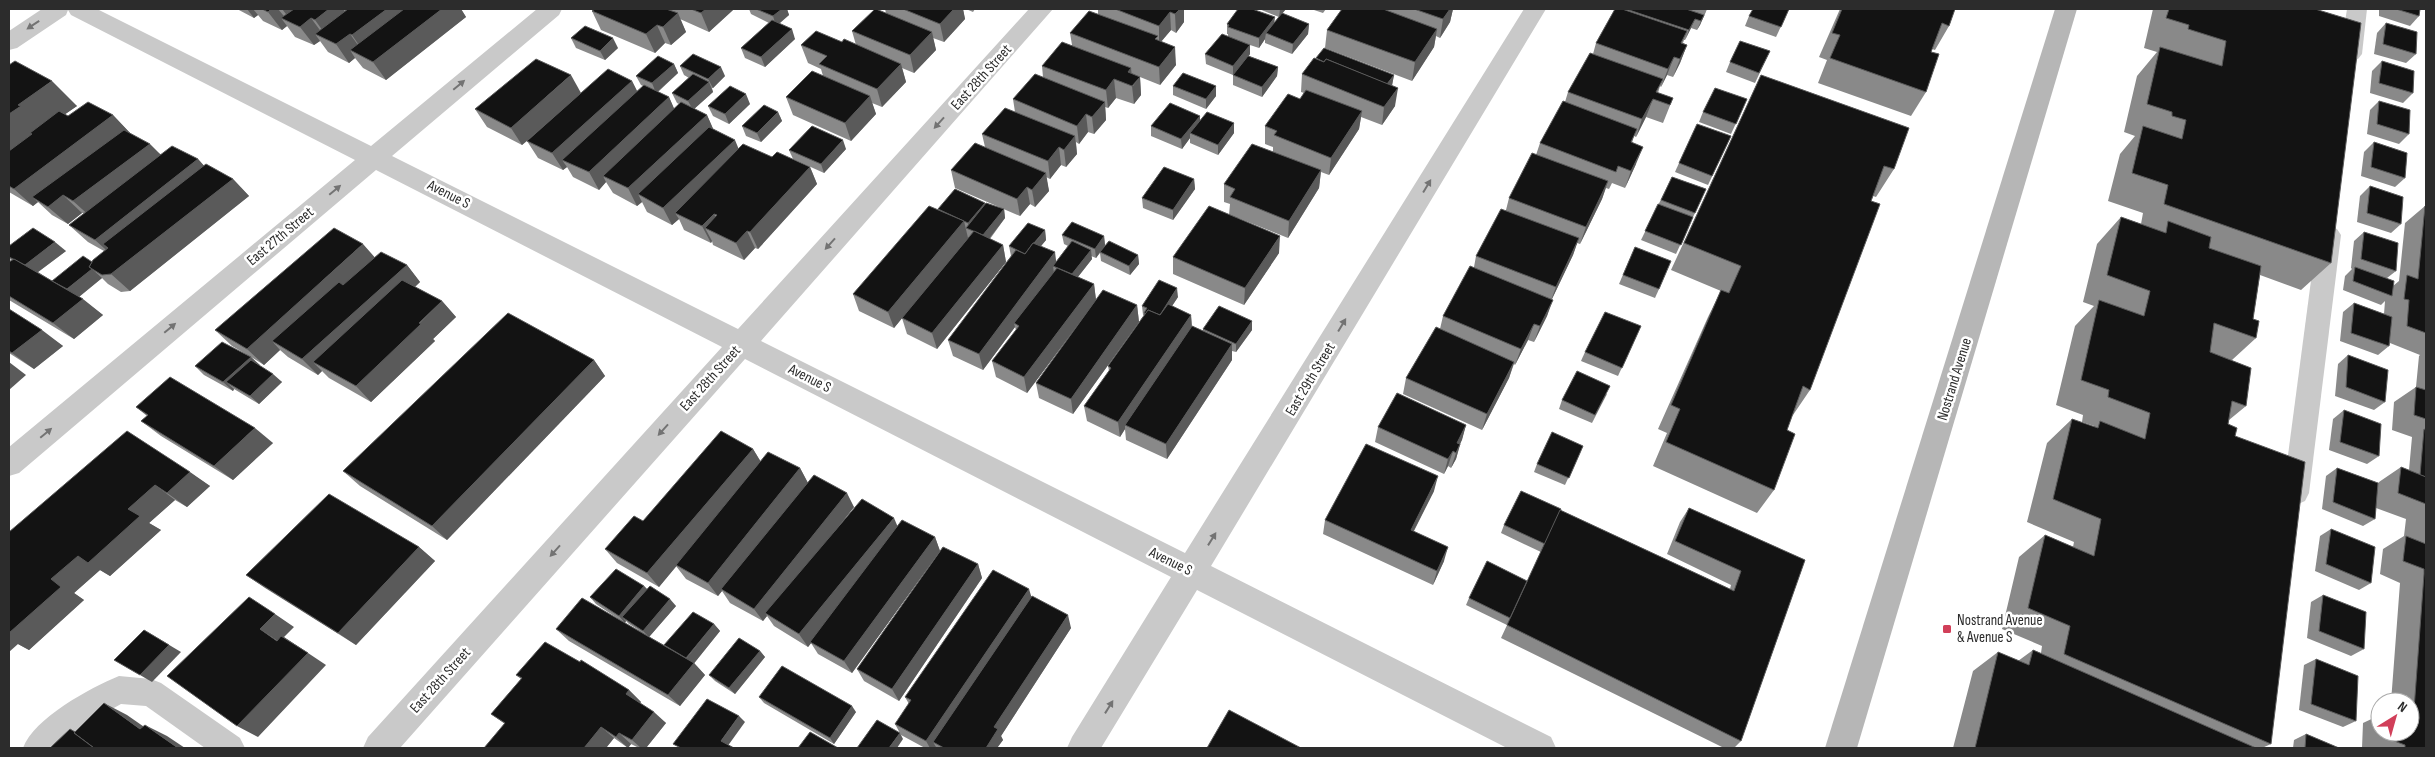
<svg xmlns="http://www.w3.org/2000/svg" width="2435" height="757" font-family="'Sofia Sans Condensed',sans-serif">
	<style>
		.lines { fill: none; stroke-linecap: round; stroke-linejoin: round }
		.lane { fill: #c9c9c9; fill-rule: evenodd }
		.street { fill: #c9c9c9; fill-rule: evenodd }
		.secondary { fill: #b6b6b6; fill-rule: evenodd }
		.wall { fill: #898989; fill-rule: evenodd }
		.shaded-wall { fill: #5a5a5a }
		.building { fill: #131313; stroke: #5a5a5a }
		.oneway { fill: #737373 }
		.poi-dot { fill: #d13f59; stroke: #fff; stroke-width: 2 }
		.labels { text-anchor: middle; stroke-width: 5; stroke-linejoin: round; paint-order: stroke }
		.street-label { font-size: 15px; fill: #2c2c2c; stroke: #fff }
		.poi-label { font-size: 15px; fill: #2c2c2c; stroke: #fff; text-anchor: start }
	</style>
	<rect width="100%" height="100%" fill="#fff"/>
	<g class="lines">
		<!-- lane -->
		<g class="lane">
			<polygon points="2347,9 2367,9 2362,54 2358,59 2351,61 2344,59 2340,54"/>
			<polygon points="2329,226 2337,229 2341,235 2309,493 2305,501 2296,505 2287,501 2283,493 2317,235 2321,229"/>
			<path d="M119 676 151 679 161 683 240 738 245 748H205L146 706 121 704 85 724 59 748H23C34 718 90 688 119 676Z"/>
		</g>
		<!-- street -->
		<polygon class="street" points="42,9 97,9 371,146 537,9 562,9 559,15 392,156 738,329 1029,9 1053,9 761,341 1185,553 1524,9 1546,9 1211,566 1551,737 1556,748 1507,748 1197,590 1101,748 1067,748 1072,737 1171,577 745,359 400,748 363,748 368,737 722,347 376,170 19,473 9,476 9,447 355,160 71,15 68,10 66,15 17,48 9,50 9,31"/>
		<!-- secondary -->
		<polygon class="secondary" points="2055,9 2077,9 1857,748 1825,748"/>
	</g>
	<!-- wall -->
	<g class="wall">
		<polygon points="237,9 461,9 466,17 386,80 363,68 355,58 349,63 328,52 320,41 314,45 295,37 287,26 282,30 263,21 258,15 254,18"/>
		<polygon points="595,9 732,9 733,10 709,32 680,19 686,32 671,45 665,43 655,53 601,30 592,11"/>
		<polygon points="749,9 787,9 789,15 779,24 795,39 765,67 745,58 741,48 769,23 751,14"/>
		<polygon points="885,9 963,9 965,19 944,42 933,38 936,50 914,73 902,68 906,82 882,107 872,103 876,114 851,141 793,115 786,97 823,76 821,69 808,63 801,45 842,42 856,45 852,31 886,13"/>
		<polygon points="966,9 975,9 973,12"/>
		<polygon points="1098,9 1185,9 1184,10 1184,22 1176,33 1171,30 1161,42 1176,65 1160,85 1140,77 1141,95 1134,104 1116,98 1108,108 1105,107 1106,120 1094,134 1088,132 1079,144 1076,142 1077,154 1066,167 1061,165 1050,179 1046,177 1049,191 1035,207 1030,204 1020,216 955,188 951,170 985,147 982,134 1015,112 1013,99 1043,77 1042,66 1072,45 1070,33 1098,14"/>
		<polygon points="1259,9 1286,9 1282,14 1309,24 1308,34 1292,54 1265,43 1265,39 1259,48 1250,45 1250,54 1249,56 1278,67 1277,76 1262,97 1233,85 1233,75 1206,64 1205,54 1228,36 1228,34 1227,34 1227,24 1275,22 1279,17"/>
		<polygon points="1311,9 1326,9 1323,13"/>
		<polygon points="1342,9 1453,9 1450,22 1440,38 1436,36 1434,47 1412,81 1325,48 1327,30"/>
		<polygon points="1615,9 1707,9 1700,25 1697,30 1691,28 1685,40 1684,40 1683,43 1687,45 1680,63 1673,77 1667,75 1661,87 1660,86 1658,93 1673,98 1663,123 1646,117 1636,137 1634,136 1632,143 1636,164 1625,188 1612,183 1609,189 1606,188 1602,199 1580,244 1577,243 1573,255 1552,299 1547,316 1534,342 1528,340 1515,365 1514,364 1509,378 1482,430 1403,394 1406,378 1440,329 1443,316 1474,267 1476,256 1506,210 1509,198 1536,155 1540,143 1565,102 1568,92 1593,54 1596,43"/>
		<polygon points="1789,9 1776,37 1745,26 1749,16"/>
		<polygon points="1840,9 1955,9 1949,26 1935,50 1932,49 1926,92 1911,116 1818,83 1827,60 1819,57"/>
		<polygon points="2153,9 2315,9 2331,263 2301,290 2260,275 2253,319 2256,338 2232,360 2246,406 2229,420 2228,424 2235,436 2271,744 2262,748 1953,748 1973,671 1998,652 2018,661 2033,650 2041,653 2042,646 2002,629 2019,557 2045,535 2073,547 2074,542 2027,522 2047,443 2072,419 2094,427 2094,426 2082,422 2083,415 2056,405 2075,326 2094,306 2083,302 2097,244 2121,217 2141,224 2143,213 2108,201 2120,154 2135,136 2124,132 2137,76 2157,52 2144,48"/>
		<polygon points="2379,9 2420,9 2419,16 2410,26 2379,16"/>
		<polygon points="2386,23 2416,54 2406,63 2374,54 2377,33"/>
		<polygon points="571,38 618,48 605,60 576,48"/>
		<polygon points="1770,51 1755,83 1726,72 1730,62"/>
		<polygon points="2382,61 2413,93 2403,103 2370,93 2372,71"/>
		<polygon points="674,64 678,73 658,92 669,97 674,109 679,104 677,103 672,93 689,78 684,75 680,66 725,76 713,88 712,88 713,92 694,109 707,115 713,129 738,148 810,167 817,184 758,249 755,248 744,260 713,245 712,241 711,243 684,230 679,219 672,225 647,212 642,202 637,206 613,193 606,182 599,190 573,177 567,167 563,170 538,158 527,141 522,145 487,127 475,109 581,93 632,81 637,91 643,86 641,85 636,76"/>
		<polygon points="9,65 77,106 65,114 68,116 113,115 130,133 160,154 198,159 204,166 233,179 249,196 130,291 121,292 108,284 102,278 79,297 103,315 74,339 9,300 9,262 11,260 9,258 9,246 66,251 38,272 52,281 92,262 104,251 88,242 69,225 84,213 82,213 68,224 52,215 38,202 33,206 9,192"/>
		<polygon points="1302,74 1394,75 1392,86 1395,106 1382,125 1361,117 1359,129 1329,175 1321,172 1319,188 1288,238 1238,218 1279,253 1244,305 1173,274 1173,257 1229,215 1230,204 1224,202 1224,184 1273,152 1273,147 1265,144 1265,126 1300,99 1304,93 1301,92"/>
		<polygon points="1761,75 1894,169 1876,197 1873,196 1810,390 1793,415 1792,414 1787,430 1774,490 1757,513 1653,466 1667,433 1658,429 1708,317 1721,291 1671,270"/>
		<polygon points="1173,86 1216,86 1216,96 1206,109 1173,95"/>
		<polygon points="1747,99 1731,134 1699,122 1703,112"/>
		<polygon points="2379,101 2409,134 2399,144 2367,134 2370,110"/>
		<polygon points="750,104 729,124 713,116 708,106"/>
		<polygon points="778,112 782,121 761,142 746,136 742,126"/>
		<polygon points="1200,116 1200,121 1234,123 1234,133 1218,155 1190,143 1190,138 1182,149 1151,136 1151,126"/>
		<polygon points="1731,136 1708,185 1675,172 1679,163"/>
		<polygon points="2374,142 2405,178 2395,187 2361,176 2364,152"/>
		<polygon points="846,149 824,173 793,159 789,150"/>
		<polygon points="1672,177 1706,189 1676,254 1641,240"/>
		<polygon points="1194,179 1195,189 1173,220 1143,208 1142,198"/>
		<polygon points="2370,186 2401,224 2391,233 2357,222 2360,196"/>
		<polygon points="985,204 1004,209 1005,218 990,239 1003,245 1006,262 937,349 907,334 902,318 894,328 859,311 853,294 938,210 938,209"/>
		<polygon points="2425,206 2426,206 2426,748 2362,748 2363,723 2380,715 2380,732 2410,732 2410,702 2391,702 2400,583 2380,574 2383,549 2404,536 2406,519 2376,508 2375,519 2363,526 2322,509 2326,476 2337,468 2378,483 2379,482 2401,467 2409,470 2412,437 2392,430 2394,402 2416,387 2419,356 2420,355 2390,343 2389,346 2378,355 2340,341 2343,312 2354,303 2384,314 2385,301 2381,305 2343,290 2345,276 2352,269 2351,268 2354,241 2364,232 2396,271 2387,278 2393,286 2399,281 2405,223"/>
		<polygon points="1045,230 1046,240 1041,246 1056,262 1068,246 1064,244 1062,235 1104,236 1105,245 1138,255 1139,264 1130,275 1101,261 1100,253 1096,258 1091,256 1092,259 1078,277 1094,284 1096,300 1137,305 1139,322 1073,414 1039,398 1036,383 1078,325 1027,393 996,377 992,361 1016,330 1015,327 983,370 953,356 948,340 1011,256 1009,246"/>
		<polygon points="1635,247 1659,289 1655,298 1619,284"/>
		<polygon points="375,257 407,265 420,282 415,287 442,301 456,317 433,339 435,341 371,402 329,378 322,371 318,375 288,357 280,350 264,365 251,357 260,366 282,382 259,404 234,389 233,391 204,375 195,366 249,356 232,346 215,330"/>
		<polygon points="1178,297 1172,306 1191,315 1192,326 1203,331 1203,329 1252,321 1252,330 1236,352 1232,351 1232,360 1167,459 1126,440 1125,429 1120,437 1087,421 1084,406 1109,371 1108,366 1144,315 1143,315 1142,306"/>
		<polygon points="9,309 63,346 34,369 9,353"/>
		<polygon points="1641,326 1618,376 1581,361 1585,352"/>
		<polygon points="2348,355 2385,402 2374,410 2335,396 2338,364"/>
		<polygon points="594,360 605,376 447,540 360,486 343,471"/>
		<polygon points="1607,394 1592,423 1559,409 1562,400"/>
		<polygon points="136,407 273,443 233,480 161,436 141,421 147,416"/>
		<polygon points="2344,410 2379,456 2367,464 2329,450 2333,419"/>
		<polygon points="1466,425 1456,459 1451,468 1448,466 1444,474 1375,442 1378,427"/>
		<polygon points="127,431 210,486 187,507 175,500 149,523 161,530 110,576 100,570 74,593 84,600 29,650 18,644"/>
		<polygon points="1583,446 1565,485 1534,472 1537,464"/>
		<polygon points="753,449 761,462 800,468 808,483 854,507 830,537 897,526 935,537 940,551 852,673 818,654 811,643 808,647 774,626 767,616 763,621 730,603 722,591 718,596 686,579 676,566 659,587 617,563 605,549 643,521"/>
		<polygon points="1434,491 1414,531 1444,561 1433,585 1323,534 1325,520"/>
		<polygon points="1689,508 1805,560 1741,741 1734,748 1724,748 1501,638 1541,552 1501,533 1504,525 1560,510 1730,589 1731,585 1667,554 1680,522"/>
		<polygon points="2331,529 2371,583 2359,590 2315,571 2320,536"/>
		<polygon points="419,547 435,561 356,645 265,588 246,575"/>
		<polygon points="978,564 982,578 899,701 864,681 857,669"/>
		<polygon points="1527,581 1507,625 1466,605 1469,598"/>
		<path d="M644 586 647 589 676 606 649 637 664 645 714 624 720 631 694 663 705 675 680 706 569 641 556 629 623 622 596 604 590 597ZM626 621 629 624 640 631 625 623Z"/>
		<polygon points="2323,595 2364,649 2351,656 2307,638 2311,602"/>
		<polygon points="1031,597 1071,628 1001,736 1003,740 997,748 936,748 936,747 935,748 925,748 901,735 895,724 909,704 905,697"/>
		<polygon points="760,651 765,657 735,694 715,681 709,675"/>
		<polygon points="2316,659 2356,721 2343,727 2299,710 2304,665"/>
		<polygon points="580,662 629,690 641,702 640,703 666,723 646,748 639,748 631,744 628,748 614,738 606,748 484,748 505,724 491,714 521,679 516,675"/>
		<polygon points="759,697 856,712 834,744 764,703"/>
		<polygon points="2306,734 2339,748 2293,748 2294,740"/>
	</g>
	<!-- shaded-wall -->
	<g class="shaded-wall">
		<polygon points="247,9 253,9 258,15 254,18"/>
		<polygon points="271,9 278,9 288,21 281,18 287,26 282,30 268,12"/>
		<polygon points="282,9 319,9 294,24"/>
		<polygon points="329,9 343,9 351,20 328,38 315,20"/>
		<polygon points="387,9 423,9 365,54 352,35"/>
		<polygon points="442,9 461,9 466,17 386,80 373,62"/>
		<polygon points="706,9 732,9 733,10 709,32 701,13"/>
		<polygon points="782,9 787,9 789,15 776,26 773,16"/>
		<polygon points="954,9 963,9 965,19 944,42 940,24"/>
		<polygon points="1180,9 1185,9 1184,10 1184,22 1176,33 1175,14"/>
		<polygon points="1280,9 1286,9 1279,17"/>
		<polygon points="1450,9 1453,9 1450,22 1440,38 1443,19"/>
		<polygon points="1707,9 1700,25 1697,30 1701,21"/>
		<polygon points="1170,12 1171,30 1159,44 1159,26"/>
		<polygon points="678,13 686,32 671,45 663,27"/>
		<polygon points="1275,17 1274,26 1266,33 1265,39 1259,48 1259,38"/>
		<polygon points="311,18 325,37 315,34 320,41 314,45 300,27"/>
		<polygon points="1695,19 1691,28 1685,40 1689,30"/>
		<polygon points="1309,24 1308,34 1292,54 1293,44"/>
		<polygon points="657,25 665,43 655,53 646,34"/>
		<polygon points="792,29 795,39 765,67 761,57"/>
		<polygon points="1437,29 1434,47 1412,81 1415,62"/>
		<polygon points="932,32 936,50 914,73 910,55"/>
		<polygon points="350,34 363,52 350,50 355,58 349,63 336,44"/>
		<polygon points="613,38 618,48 605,60 600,51"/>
		<polygon points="1250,45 1250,54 1233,75 1233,66"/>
		<polygon points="1687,45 1680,63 1673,77 1680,59"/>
		<polygon points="1175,47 1176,65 1160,85 1159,67"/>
		<polygon points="1674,57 1667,75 1661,87 1668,69"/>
		<polygon points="674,64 678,73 656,93 652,83"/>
		<polygon points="901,64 906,82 882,107 877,89"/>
		<polygon points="721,67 725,76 713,88 708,79"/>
		<polygon points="1278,67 1277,76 1262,97 1262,87"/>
		<polygon points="1131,68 1133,86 1140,77 1141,95 1134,104 1132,86 1128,72"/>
		<polygon points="571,75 581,93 522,145 511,128"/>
		<polygon points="1394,75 1392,85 1381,101 1382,91"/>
		<polygon points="1114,79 1116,98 1108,108 1106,90"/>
		<polygon points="52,81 77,106 44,129 32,134 30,133 35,138 9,156 9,114 18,105"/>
		<polygon points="632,81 641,99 562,160 567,167 563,170 552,153"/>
		<polygon points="709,82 713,92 693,110 688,101"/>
		<polygon points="1216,86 1216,96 1206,109 1206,99"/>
		<polygon points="1398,88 1395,106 1382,125 1384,107"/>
		<polygon points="746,94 750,104 729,124 725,114"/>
		<polygon points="870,96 876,114 851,141 845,123"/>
		<polygon points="669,97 677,115 603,176 606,182 599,190 589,172"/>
		<polygon points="1653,99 1646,117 1636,137 1642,119"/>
		<polygon points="1105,102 1106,120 1094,134 1092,117"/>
		<polygon points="1362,111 1359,129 1329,175 1331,158"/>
		<polygon points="778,112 782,121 761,142 757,133"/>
		<polygon points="1086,114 1088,132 1079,144 1077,126"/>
		<polygon points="113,115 130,133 32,197 38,202 33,206 14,189"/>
		<polygon points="707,115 715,133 638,194 642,202 637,206 628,188"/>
		<polygon points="1200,116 1200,126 1190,133 1190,138 1182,149 1181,139"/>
		<polygon points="1234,123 1234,133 1218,155 1218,145"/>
		<polygon points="1075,136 1077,154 1066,167 1064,150"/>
		<polygon points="735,140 742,157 675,213 679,219 672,225 663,208"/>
		<polygon points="843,140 846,149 824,173 821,164"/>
		<polygon points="150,144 167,161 92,218 73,201"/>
		<polygon points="1059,147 1061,165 1050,179 1048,161"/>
		<polygon points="1643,147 1636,164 1625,188 1631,171"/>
		<polygon points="198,159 214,177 108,248 103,244 116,256 114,257 95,240"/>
		<polygon points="810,167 817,184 758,249 750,232"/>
		<polygon points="1321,170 1319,188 1288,238 1289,221"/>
		<polygon points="1046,173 1049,191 1035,207 1032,190"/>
		<polygon points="233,179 249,196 130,291 111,274"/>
		<polygon points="1194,179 1195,189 1173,220 1173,210"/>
		<polygon points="1608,181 1602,199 1580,244 1586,227"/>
		<polygon points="1027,187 1030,204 1020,216 1017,199"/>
		<polygon points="63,195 82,213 68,224 48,207"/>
		<polygon points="985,203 987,212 970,230 968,223"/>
		<polygon points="1004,209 1005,218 985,244 983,235"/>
		<polygon points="714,214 722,231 705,228 712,241 711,243 702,226"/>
		<polygon points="964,221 968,238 894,328 888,312"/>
		<polygon points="1045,230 1046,240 1027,263 1026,254"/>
		<polygon points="747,231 755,248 744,260 736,243"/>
		<polygon points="1104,236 1105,245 1096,258 1095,249"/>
		<polygon points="1280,236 1279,253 1244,305 1245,288"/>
		<polygon points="1579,238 1573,255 1550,303 1556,287"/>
		<polygon points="55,242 66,251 34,275 24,266"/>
		<polygon points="363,244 378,261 272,341 280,350 264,365 247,349"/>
		<polygon points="1003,245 1006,262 937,349 932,333"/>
		<polygon points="1091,250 1092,259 1073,283 1072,274"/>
		<polygon points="1055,252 1057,268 1053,266 1054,273 1014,323 1015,327 983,370 979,354"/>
		<polygon points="1138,255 1139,264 1130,275 1129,266"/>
		<polygon points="407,265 420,282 325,369 313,362 322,371 318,375 302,359"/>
		<polygon points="92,269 102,278 75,300 65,291"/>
		<polygon points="1094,284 1096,300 1027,393 1024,377"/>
		<polygon points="1177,288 1178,297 1158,327 1158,318"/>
		<polygon points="83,299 103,315 74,339 53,323"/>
		<polygon points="1553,300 1547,316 1534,342 1540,326"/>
		<polygon points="442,301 456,317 433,339 435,341 371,402 356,386"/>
		<polygon points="1137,305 1139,322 1073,414 1071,399"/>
		<polygon points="1191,315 1192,331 1125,425 1125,429 1120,437 1118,422"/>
		<polygon points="1252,321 1252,330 1236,352 1236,344"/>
		<polygon points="1534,324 1528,340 1515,365 1521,349"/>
		<polygon points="42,330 63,346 34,369 12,353"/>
		<polygon points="1232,344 1232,360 1167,459 1166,444"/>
		<polygon points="251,357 260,365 226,382 234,389 233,391 223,382"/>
		<polygon points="594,360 605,376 447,540 432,526"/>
		<polygon points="9,362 26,375 9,390"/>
		<polygon points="1514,362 1509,378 1482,430 1487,414"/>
		<polygon points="273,374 282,382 259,404 250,396"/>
		<polygon points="1466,425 1462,440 1455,453 1457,443"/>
		<polygon points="255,428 273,443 233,480 214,466"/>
		<polygon points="1460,444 1456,459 1451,468 1456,453"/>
		<polygon points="753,449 762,464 659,587 647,573"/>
		<polygon points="1453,451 1448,466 1444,474 1448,459"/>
		<polygon points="800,468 808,483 721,589 722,591 718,596 708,583"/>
		<polygon points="190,472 210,486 187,507 167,493"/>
		<polygon points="1438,476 1434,491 1407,544 1411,530"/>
		<polygon points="155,485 175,500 149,523 161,530 110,576 100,570 74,593 84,600 29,650 18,644 9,652 9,633 51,579 128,509"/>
		<polygon points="847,493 854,507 768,615 765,613 767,616 763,621 754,609"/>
		<polygon points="894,518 900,532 808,647 799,634"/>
		<polygon points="935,537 940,551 852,673 844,661"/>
		<polygon points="419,547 435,561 356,645 338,633"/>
		<polygon points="1448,547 1444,561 1433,585 1437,571"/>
		<polygon points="978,564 982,578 899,701 892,689"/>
		<polygon points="644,586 651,593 622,617 626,621 625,623 619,616"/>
		<polygon points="1029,589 1033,602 933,742 936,747 935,748 930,748 926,741"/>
		<polygon points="670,599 676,606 649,637 643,631"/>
		<polygon points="275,614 294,627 284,637 326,665 258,737 237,726 279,642 260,629"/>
		<polygon points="1068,615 1071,628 1001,736 1003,740 997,748 986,748 994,727"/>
		<polygon points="714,624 720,631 692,666 686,659"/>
		<polygon points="144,630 181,652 152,682 140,675"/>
		<polygon points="760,651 765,657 735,694 729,688"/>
		<polygon points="694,663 705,675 680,706 668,695"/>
		<polygon points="629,690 641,702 638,706 626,694"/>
		<polygon points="104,703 127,715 163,740 140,729"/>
		<polygon points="852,706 856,712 834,744 830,738"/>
		<polygon points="654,712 666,723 646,748 641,748 632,740"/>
		<polygon points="739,716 745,722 727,747 721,741"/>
		<polygon points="145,725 167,736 185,748 178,748"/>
		<polygon points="601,727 614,738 606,748 584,748"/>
		<polygon points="619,733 631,744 628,748 616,737"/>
		<polygon points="900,733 903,739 897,748 889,748"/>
	</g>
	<!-- building -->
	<g class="building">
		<polygon points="262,9 271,9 268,12"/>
		<polygon points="294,9 329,9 315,20 311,18 300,27 281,18"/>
		<polygon points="348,9 387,9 352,35 350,34 336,44 315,34"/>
		<polygon points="404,9 442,9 373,62 350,50"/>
		<polygon points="595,9 666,9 678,13 663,27 657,25 646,34 592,11"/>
		<polygon points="691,9 706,9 701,13"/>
		<polygon points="756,9 782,9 773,16"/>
		<polygon points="875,9 876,9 932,32 910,55 852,31"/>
		<polygon points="903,9 954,9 940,24"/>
		<polygon points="1115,9 1180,9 1175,14 1170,12 1159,26"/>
		<polygon points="1238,9 1252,9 1275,17 1259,38 1228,27 1229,25 1227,24"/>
		<polygon points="1342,9 1383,9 1437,29 1415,62 1327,30"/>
		<polygon points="1414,9 1450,9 1443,19"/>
		<polygon points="1615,9 1622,9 1687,31 1681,43 1687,45 1680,59 1674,57 1668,69 1596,43"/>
		<polygon points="1626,9 1686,9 1704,15 1701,21 1695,19 1689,30"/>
		<polygon points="1753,9 1789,9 1781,27 1749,16"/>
		<polygon points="1842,9 1955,9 1949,26 1942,23 1931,52 1939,54 1926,92 1830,58 1840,35 1832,33"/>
		<polygon points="2169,9 2315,9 2361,23 2331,263 2164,204 2168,185 2132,173 2143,126 2182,139 2186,120 2172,116 2172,112 2147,104 2160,47 2222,66 2226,41 2188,29 2189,25 2166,18"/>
		<polygon points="2396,9 2420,9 2419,16"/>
		<polygon points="1089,11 1158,36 1155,39 1175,47 1159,67 1070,33"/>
		<polygon points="1282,13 1309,24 1293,44 1266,33"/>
		<polygon points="772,20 792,29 761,57 741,48"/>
		<polygon points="2386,23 2417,32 2416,54 2383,44"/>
		<polygon points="585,26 613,38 600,51 571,38"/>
		<polygon points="816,31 842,42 844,39 901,64 877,89 819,64 827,56 801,45"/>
		<polygon points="1222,34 1250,45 1233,66 1205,54"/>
		<polygon points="1740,41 1770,51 1759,73 1730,62"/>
		<polygon points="1062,42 1131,68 1128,72 1140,77 1132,86 1114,79 1106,90 1042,66"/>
		<polygon points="1324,48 1394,75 1387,84 1326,59 1324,62 1316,58"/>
		<polygon points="1590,53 1663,79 1656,92 1673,98 1670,105 1653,99 1642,119 1568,92"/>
		<polygon points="693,54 721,67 708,79 680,66"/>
		<polygon points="658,56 674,64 652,83 636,76"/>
		<polygon points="1248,56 1278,67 1262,87 1233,75"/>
		<polygon points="1314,58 1324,62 1326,59 1398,88 1384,107 1302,74"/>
		<polygon points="536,59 571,75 511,128 475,109"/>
		<polygon points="15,61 52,81 18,105 21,106 9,114 9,65"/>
		<polygon points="2382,61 2414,71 2413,93 2379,83"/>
		<polygon points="608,69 632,81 552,153 527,141"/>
		<polygon points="812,71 870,96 845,123 786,97"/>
		<polygon points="1183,73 1216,86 1206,99 1173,86"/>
		<polygon points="693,74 709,82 688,101 672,93"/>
		<polygon points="1035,74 1105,102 1092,117 1086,114 1077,126 1013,99"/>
		<polygon points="1761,75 1909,128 1894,169 1884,166 1871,201 1880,204 1810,390 1803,386 1787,430 1795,434 1774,490 1666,442 1680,409 1671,405 1721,290 1729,293 1741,266 1684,243"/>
		<polygon points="644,85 669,97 589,172 562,160"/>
		<polygon points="730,86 746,94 725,114 708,106"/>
		<polygon points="1715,88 1747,99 1736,124 1703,112"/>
		<polygon points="1306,90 1362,111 1331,158 1274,135 1277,131 1265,126 1288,94 1300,99"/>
		<polygon points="1563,101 1637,129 1631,142 1643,147 1631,171 1618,166 1616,172 1540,143"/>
		<polygon points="2379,101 2410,110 2409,134 2377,124"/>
		<polygon points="88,102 113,115 14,189 9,186 9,151 32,134 30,133 59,111 68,116"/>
		<polygon points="681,102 707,115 628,188 603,176"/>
		<polygon points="1170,103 1200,116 1181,139 1151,126"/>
		<polygon points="764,105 778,112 757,133 742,126"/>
		<polygon points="1005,108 1075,136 1064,150 1059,147 1048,161 982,134"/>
		<polygon points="1207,112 1234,123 1218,145 1190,133"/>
		<polygon points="1697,124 1731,136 1712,176 1679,163"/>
		<polygon points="812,126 843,140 821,164 789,150"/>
		<polygon points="709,127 735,140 663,208 638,194"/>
		<polygon points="124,130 150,144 73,201 63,195 48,207 32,197"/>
		<polygon points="2374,142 2407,153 2405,178 2371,167"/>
		<polygon points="975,143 1046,173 1032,190 1027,187 1017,199 951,170"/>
		<polygon points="743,144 772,157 777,152 810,167 750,232 747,231 736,243 705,228 717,215 714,214 702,226 675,213"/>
		<polygon points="1252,144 1321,170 1289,221 1230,197 1235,189 1224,184"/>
		<polygon points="172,146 198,159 95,240 69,225"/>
		<polygon points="1532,153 1608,181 1586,227 1509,198"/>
		<polygon points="206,164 233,179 111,274 102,275 89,267 93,260 108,248 103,244"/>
		<polygon points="1164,167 1194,179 1173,210 1142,198"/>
		<polygon points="1672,177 1706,189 1695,213 1661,200"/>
		<polygon points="2370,186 2403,197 2401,224 2367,213"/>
		<polygon points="955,189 985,203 968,223 938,209"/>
		<polygon points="986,203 1004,209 983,235 966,228"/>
		<polygon points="1658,204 1693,217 1681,245 1645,231"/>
		<polygon points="929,206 964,221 888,312 853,294"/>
		<polygon points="1209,206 1280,236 1245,288 1173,257"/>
		<polygon points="2425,206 2426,206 2426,333 2407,326 2409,300 2404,299 2407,275 2418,279"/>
		<polygon points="1501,209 1579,238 1556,287 1476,256"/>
		<polygon points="2121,217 2166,233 2168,221 2211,237 2209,248 2261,266 2253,319 2259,321 2256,338 2214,323 2210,352 2251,368 2246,406 2232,401 2228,424 2237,428 2235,436 2305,462 2271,744 2064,654 2070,626 2028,608 2045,535 2094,556 2101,519 2053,499 2072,419 2098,428 2100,421 2145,439 2150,413 2108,397 2109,390 2081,380 2099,300 2144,316 2150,291 2107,275"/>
		<polygon points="1072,222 1104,236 1095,249 1062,235"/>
		<polygon points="1028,223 1045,230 1034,243 1033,243 1025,254 1009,246"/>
		<polygon points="33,228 55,242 25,265 9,257 9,246"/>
		<polygon points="334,228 363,244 247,349 215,330"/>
		<polygon points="974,231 1003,245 932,333 902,318"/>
		<polygon points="2364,232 2398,243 2396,271 2361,259"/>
		<polygon points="1072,241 1091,250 1072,274 1053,266"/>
		<polygon points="1109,241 1138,255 1129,266 1100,252"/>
		<polygon points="1033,243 1055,252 979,354 948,340 1016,250 1025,254"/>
		<polygon points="1635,247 1671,261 1659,289 1623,275"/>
		<polygon points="381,252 407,265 302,359 272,341 339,282 343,285"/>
		<polygon points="83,256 92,262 89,267 92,269 67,289 52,281"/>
		<polygon points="14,259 83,299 53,323 9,296 9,262"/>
		<polygon points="1470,266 1553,300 1540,326 1534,324 1521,349 1443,316"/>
		<polygon points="2355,267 2394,281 2392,296 2353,281"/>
		<polygon points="1057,268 1094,284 1024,377 992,361 1019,326 1014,323"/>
		<polygon points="402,280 442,301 419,323 421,324 356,386 313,362"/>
		<polygon points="1159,280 1177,288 1160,315 1148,310 1146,314 1144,313 1147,308 1142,306"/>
		<polygon points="1103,290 1137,305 1071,399 1036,383"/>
		<polygon points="2354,303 2392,317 2389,346 2351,333"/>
		<polygon points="1168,304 1191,315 1118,422 1084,406 1111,368 1108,366 1148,310 1160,315"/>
		<polygon points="1219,306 1252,321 1236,344 1203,329"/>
		<polygon points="9,309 42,330 12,353 9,351"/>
		<polygon points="1605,312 1641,326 1622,368 1585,352"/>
		<polygon points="508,313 594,360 432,526 343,471"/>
		<polygon points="1192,326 1232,344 1166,444 1125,425"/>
		<polygon points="1436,327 1514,362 1487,414 1406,378"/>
		<polygon points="222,342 251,357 223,382 195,366"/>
		<polygon points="2348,355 2388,370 2385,402 2346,387"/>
		<polygon points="251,360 273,374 250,396 226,382"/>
		<polygon points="1577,371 1610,386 1595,415 1562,400"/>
		<polygon points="170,377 255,428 214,466 141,421 148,415 136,407"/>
		<polygon points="2416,387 2426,390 2426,419 2414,415"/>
		<polygon points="1397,393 1466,425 1457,443 1460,444 1456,453 1453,451 1448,459 1378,427"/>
		<polygon points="2344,410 2381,424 2379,456 2340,442"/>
		<polygon points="2424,429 2426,430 2426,477 2420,475"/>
		<polygon points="127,431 190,472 167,493 155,485 128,509 140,516 88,563 78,556 51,579 61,587 9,633 9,532"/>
		<polygon points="721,431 753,449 647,573 605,549 634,516 643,521"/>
		<polygon points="1552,432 1583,446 1569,478 1537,464"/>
		<polygon points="1366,444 1438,476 1411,530 1448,547 1437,571 1325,520"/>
		<polygon points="768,452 800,468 708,583 676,565"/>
		<polygon points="2401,467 2426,477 2426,504 2398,493"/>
		<polygon points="2337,468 2378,483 2375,519 2333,502"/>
		<polygon points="814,475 847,493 754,609 721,589"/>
		<polygon points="1521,491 1561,509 1545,544 1504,525"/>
		<polygon points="329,494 419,547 338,633 246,575"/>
		<polygon points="862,499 894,518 799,634 765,613"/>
		<polygon points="1689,508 1805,560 1741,741 1507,625 1560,510 1734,591 1741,571 1675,541"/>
		<polygon points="902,520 935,537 844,661 810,642"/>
		<polygon points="2331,529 2375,547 2371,583 2326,564"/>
		<polygon points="2406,536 2426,544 2426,538 2426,748 2405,748 2405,745 2386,738 2387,732 2410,732 2410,721 2413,723 2424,574 2424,569 2403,561"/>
		<polygon points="943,547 978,564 892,689 857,669"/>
		<polygon points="1487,561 1527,581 1510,618 1469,598"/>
		<polygon points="616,569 644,586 619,616 590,597"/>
		<polygon points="993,570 1029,589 926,741 895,724 911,700 905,697"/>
		<polygon points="650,586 670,599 643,631 622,617"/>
		<polygon points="2323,595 2366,612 2364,649 2319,631"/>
		<polygon points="1032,596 1068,615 994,727 998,729 986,748 944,748 933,742"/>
		<polygon points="249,597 275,614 260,629 277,641 281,636 308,653 237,726 167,676"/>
		<polygon points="582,598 694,663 668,695 556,629"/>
		<polygon points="693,612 714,624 686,658 664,645"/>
		<polygon points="144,630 169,645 140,675 114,660"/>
		<polygon points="739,638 760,651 729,688 709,675"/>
		<polygon points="545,642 580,662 581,660 629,690 626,694 654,712 632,740 619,733 616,737 601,727 584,748 484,748 505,723 491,714 522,678 516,675"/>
		<polygon points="2033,650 2256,748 1975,748 1998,652 2029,665"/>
		<polygon points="2316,659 2358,676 2356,721 2311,704"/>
		<polygon points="782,666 852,706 830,738 759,697"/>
		<polygon points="707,699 739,716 721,741 734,748 681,748 673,744"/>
		<polygon points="104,703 140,729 145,725 178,748 94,748 74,733"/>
		<polygon points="1229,710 1301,748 1207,748"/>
		<polygon points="877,720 900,733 889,748 857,748"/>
		<polygon points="70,729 75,732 74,733 94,748 50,748"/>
		<polygon points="810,732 838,748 798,748"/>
		<polygon points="2306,734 2339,748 2305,748"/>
	</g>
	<!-- one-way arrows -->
	<defs><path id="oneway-solid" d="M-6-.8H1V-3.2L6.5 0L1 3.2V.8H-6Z" transform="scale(1.25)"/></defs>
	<g class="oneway">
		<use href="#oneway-solid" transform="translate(33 25) rotate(146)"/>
		<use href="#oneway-solid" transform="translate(459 85) rotate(-40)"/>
		<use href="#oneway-solid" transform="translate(939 123) rotate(132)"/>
		<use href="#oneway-solid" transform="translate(1427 186) rotate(-59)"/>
		<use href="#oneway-solid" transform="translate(335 190) rotate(-40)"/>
		<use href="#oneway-solid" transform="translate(830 244) rotate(132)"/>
		<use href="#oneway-solid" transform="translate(1342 325) rotate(-59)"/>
		<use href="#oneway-solid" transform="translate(170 328) rotate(-40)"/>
		<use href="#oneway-solid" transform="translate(663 430) rotate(132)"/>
		<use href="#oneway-solid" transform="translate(46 433) rotate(-40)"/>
		<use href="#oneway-solid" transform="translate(1212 539) rotate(-58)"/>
		<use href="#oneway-solid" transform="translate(555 551) rotate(132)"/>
		<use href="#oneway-solid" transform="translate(1109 707) rotate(-58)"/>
	</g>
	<!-- markers -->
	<rect class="poi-dot" x="1942" y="624" width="10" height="10" rx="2.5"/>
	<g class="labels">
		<!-- street labels -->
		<g class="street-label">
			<text transform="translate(981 77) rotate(-48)" y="5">East 28th Street</text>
			<text transform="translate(449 194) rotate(27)" y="5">Avenue S</text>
			<text transform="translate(280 236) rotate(-40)" y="5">East 27th Street</text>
			<text transform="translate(710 378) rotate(-48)" y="5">East 28th Street</text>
			<text transform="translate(810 378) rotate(27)" y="5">Avenue S</text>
			<text transform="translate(1310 379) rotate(-59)" y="5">East 29th Street</text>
			<text transform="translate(1954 379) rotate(-73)" y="5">Nostrand Avenue</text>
			<text transform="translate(1171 561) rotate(26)" y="5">Avenue S</text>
			<text transform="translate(440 680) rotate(-48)" y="5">East 28th Street</text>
		</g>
		<!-- poi labels -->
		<g class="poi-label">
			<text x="1957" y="625">Nostrand Avenue<tspan x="1957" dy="17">&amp; Avenue S</tspan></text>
		</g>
	</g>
	<!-- border -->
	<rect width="2435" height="757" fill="none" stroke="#2c2c2c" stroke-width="20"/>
	<!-- north arrow -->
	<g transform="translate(2395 717) rotate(37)"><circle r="24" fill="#ffffff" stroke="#ababab"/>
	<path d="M0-4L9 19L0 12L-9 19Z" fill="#d13f59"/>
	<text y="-8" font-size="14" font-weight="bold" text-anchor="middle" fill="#2c2c2c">N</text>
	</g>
</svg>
